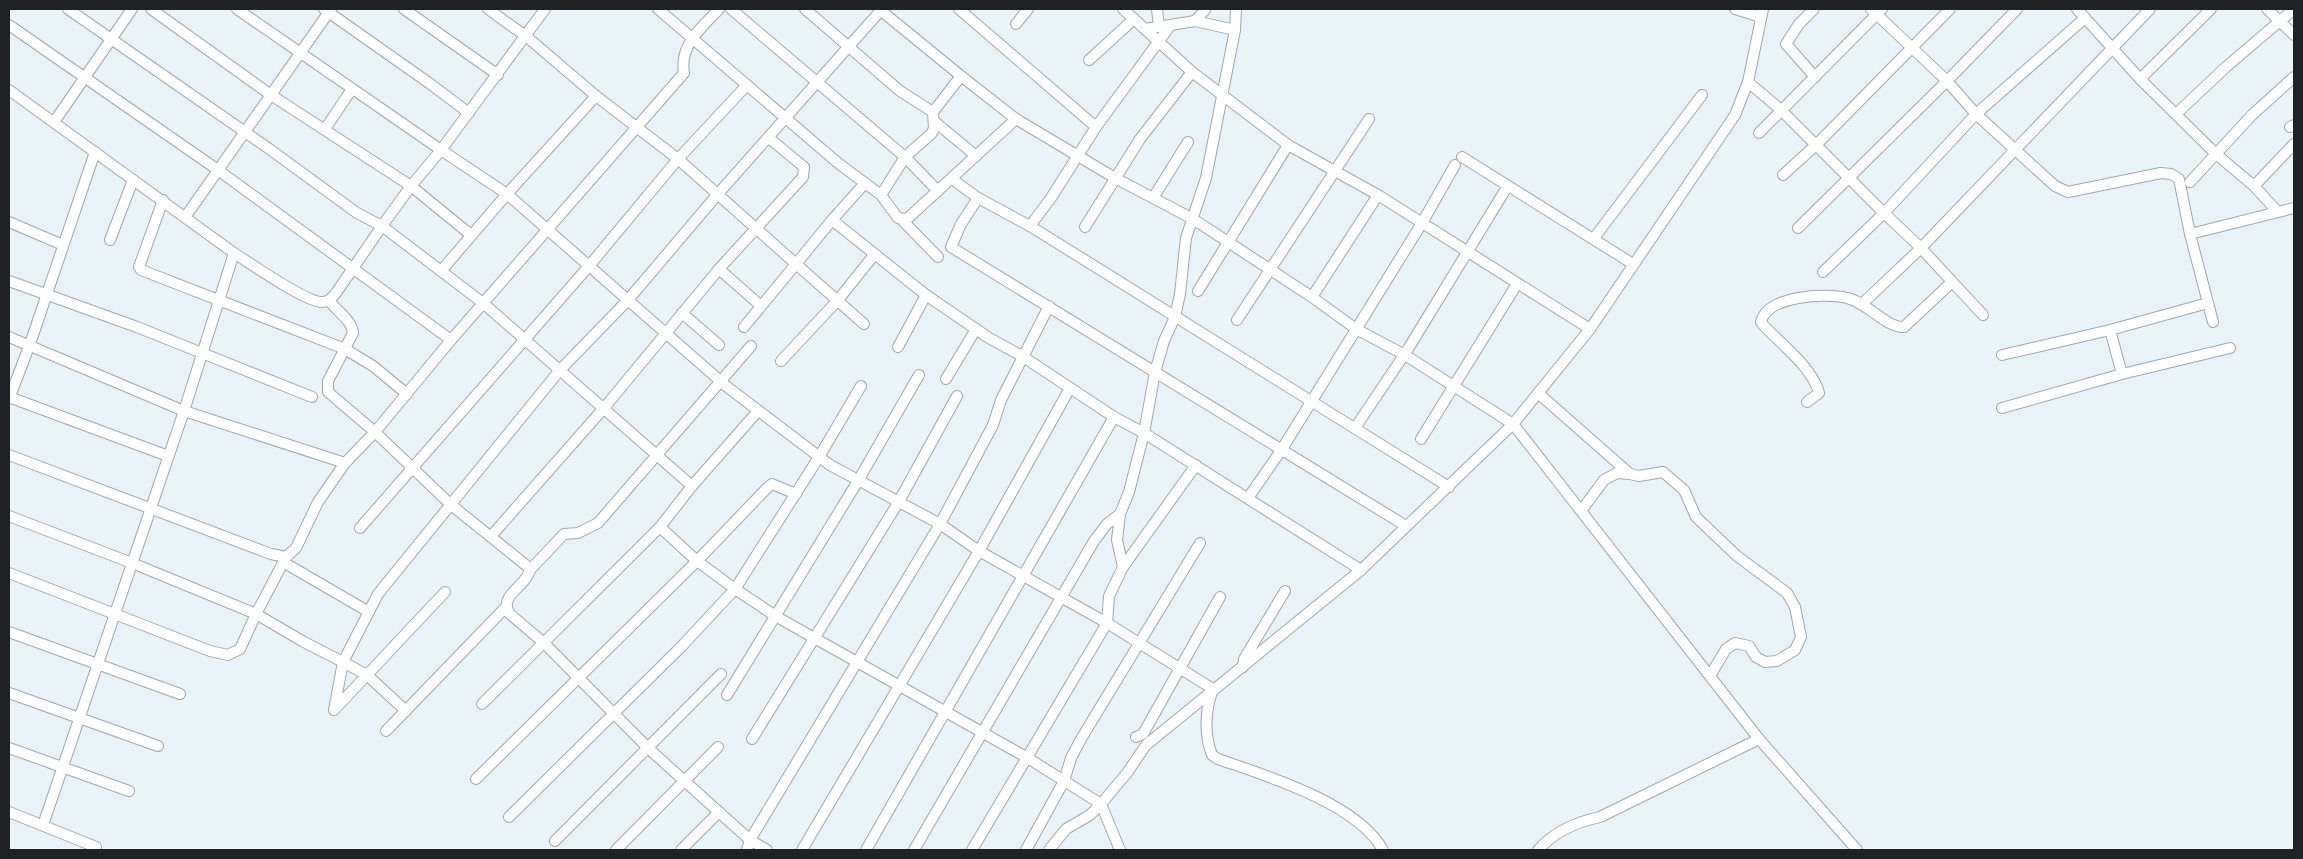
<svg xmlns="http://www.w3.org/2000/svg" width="2303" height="859" font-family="'IBM Plex Sans',sans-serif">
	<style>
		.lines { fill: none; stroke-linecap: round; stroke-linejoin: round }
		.street-casing { stroke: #9fa8ad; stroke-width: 12 }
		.street { stroke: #fff; stroke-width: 10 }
	</style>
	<rect width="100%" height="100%" fill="#e9f3f8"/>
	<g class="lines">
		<defs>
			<g id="street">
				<path d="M68 9 268 148 357 213 382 226 411 186 441 150 507 194 726 386 830 465 940 524 979 551 1107 623 1213 689C1205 710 1204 734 1212 755L1218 759C1267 776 1357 803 1383 850"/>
				<polyline points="151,9 271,95 411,186 471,235"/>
				<polyline points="237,9 441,150 545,9"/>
				<polyline points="324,9 429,83 469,113"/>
				<polyline points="404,9 498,75"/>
				<polyline points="488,9 527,37 596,96"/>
				<polyline points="658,9 838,163 881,195 898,218 907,219 1016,119"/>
				<polyline points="731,9 905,157 932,133 934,128 933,112"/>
				<polyline points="805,9 900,91 933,112 961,76"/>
				<polyline points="879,9 961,76 1016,119 1115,178 1193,219 1312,297 1356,329 1405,355 1513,424 1759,739 1857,850"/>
				<polyline points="959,9 1096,127"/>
				<polyline points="1157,9 1159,27"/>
				<polyline points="1204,9 1205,10 1195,21 1235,30"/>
				<polyline points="1735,9 1761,17"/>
				<polyline points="1814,9 1799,24 1786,44 1815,77"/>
				<polyline points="1871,9 1947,81 1976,114 2055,186 2068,192 2161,173 2171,174 2179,179 2190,234 2213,322"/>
				<polyline points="2077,9 2140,79 2216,154 2254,186 2277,211"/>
				<polyline points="2267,9 2294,35"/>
				<polyline points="1016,24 1028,9"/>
				<polyline points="9,25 218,170 451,340"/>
				<polyline points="1145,29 1195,21"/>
				<polyline points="1089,60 1134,19"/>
				<polyline points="1192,72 1288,145 1378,195"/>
				<polyline points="2140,79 2211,9"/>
				<polyline points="1748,82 1781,110 1884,213 1976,114 2085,18"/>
				<polyline points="9,90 234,253 184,411 43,825"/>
				<polyline points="2176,114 2226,67 2294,9"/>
				<polyline points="934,121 976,156"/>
				<polyline points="54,122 132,9"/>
				<polyline points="2290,127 2294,125"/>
				<polyline points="325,129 352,89"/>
				<polyline points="1759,133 1882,9"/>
				<polyline points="1462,157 1633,264"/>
				<polyline points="1783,175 1816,145 1950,9"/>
				<polyline points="952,179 978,198 1030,226 1449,487"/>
				<polyline points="2190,182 2252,115 2294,77"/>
				<polyline points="2254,186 2294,144"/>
				<polyline points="881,195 905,157 938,191"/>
				<polyline points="978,198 961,224 951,247 1406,526"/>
				<polyline points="1153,198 1188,142"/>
				<polyline points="163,200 139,267 141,270 345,349 373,366 407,394"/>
				<polyline points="186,216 331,9"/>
				<polyline points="832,220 865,183"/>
				<polyline points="902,220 938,257"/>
				<polyline points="9,222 63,245"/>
				<polyline points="1030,226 1051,198 1096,127 1170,26"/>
				<polyline points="1085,227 1140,139 1192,72 1123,9"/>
				<polyline points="1798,228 1947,81 2017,9"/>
				<polyline points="2190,234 2294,208"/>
				<polyline points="1594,238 1702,95"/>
				<polyline points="110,240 133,180"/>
				<path d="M234 253C250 263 308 304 323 302 329 302 332 297 336 293L382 226 441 271"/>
				<polyline points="719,269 761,306"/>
				<polyline points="1823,272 1884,213 1921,248 2150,9"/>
				<polyline points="9,281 137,327 312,397"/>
				<polyline points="1198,291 1288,145"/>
				<polyline points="1312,297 1378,195 1590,329"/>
				<path d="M329 300C336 311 352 320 353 333L328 381V392L375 432 451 340 684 73C679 45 702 27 719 9"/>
				<polyline points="1862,304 1921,248 1983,315"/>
				<polyline points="682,313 719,345"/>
				<polyline points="1237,320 1369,119"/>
				<polyline points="744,327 796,264 864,324"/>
				<polyline points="2110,330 2122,374"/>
				<path d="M9 337 184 411 345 463 375 432 450 504 527 566 530 570C526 587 497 596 510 614L544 643 649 749 750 840 747 850"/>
				<polyline points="898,347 926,295"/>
				<polyline points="2002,355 2110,330 2208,303"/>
				<polyline points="781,361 838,300 874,255"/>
				<polyline points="946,379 976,329"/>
				<polyline points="1538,393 1630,474 1639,476 1663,472 1684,490 1696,517 1737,556 1787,593 1795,607 1801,637 1795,650 1777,661 1765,662 1756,657 1749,646 1735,643 1726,649 1710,676"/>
				<polyline points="9,397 168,456"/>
				<polyline points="9,399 30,344 95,152"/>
				<path d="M1807 402 1819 393C1813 368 1780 343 1763 325L1761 322C1767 295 1826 293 1847 298 1867 302 1886 328 1904 327L1952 282"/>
				<polyline points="2002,408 2122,374 2230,348"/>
				<polyline points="1355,428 1408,349 1504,192"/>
				<polyline points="1421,439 1517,284"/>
				<polyline points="9,455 271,554 286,557 296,548 318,502 345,463"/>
				<polyline points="692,486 758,411"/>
				<polyline points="1248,498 1282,449 1422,223 1455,165"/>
				<polyline points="1581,511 1604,480 1617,473 1630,474"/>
				<polyline points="9,516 132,563 256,614 304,642 343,662 378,594 560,370 628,300 717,195 882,9"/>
				<polyline points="360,528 589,266 678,159 747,85"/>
				<polyline points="492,535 604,408 719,269 803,177 804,167 769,138"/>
				<polyline points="283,562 369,612"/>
				<polyline points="1123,567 1196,465"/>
				<polyline points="530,570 564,534 578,533 598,523 751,346"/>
				<polyline points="9,573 210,651 228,655 240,649 256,614 286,557"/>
				<polyline points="9,632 180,694"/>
				<polyline points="1243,667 1244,659 1285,591"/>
				<polyline points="9,693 158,746"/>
				<polyline points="727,695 858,481 919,375"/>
				<polyline points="482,704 660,527"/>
				<polyline points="406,711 367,675 343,662 334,710 445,592"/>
				<polyline points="386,731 505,608"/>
				<polyline points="1136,737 1143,734 1220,597"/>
				<polyline points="752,739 898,503 957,396"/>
				<polyline points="9,748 129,791"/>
				<polyline points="476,779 697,561 768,487 772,484 796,494"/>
				<polyline points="9,812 96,847"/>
				<polyline points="509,817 682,646 735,589 819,457 861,386"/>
				<polyline points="555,841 721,674"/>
				<polyline points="616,850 718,747"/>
				<polyline points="681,850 719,812"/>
				<polyline points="767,850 750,840 940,524 993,425 1001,400 1049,306"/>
				<polyline points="802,850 979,551 1070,388"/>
				<polyline points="866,850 1114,417"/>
				<polyline points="914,850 1094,541 1107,524 1120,514"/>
				<polyline points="972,850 1107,623 1109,596 1123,567 1117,540 1120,514 1129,492 1144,433 1155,372 1164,341 1175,317 1180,294 1186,238 1206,178 1235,30 1236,9"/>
				<polyline points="1026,850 1064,781 1071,758 1081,739 1200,543"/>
				<polyline points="1049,850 1066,829 1090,815 1101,804 1127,773 1146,745 1361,570 1513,424 1590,329 1735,115 1748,82 1763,9"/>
				<polyline points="1120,850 1101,804 1026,757 777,617 735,589 697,561 660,527 692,486 483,303 441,271 507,194 596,96 678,159 796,264 832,220 926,295 989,338 1022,356 1114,417 1144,433 1361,570"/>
				<path d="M1538 850C1554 832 1576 822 1600 817L1759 739"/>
			</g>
		</defs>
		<!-- street casing -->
		<use href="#street" class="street-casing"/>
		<!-- street -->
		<use href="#street" class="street"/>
	</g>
	<!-- border -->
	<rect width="2303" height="859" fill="none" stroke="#1e2224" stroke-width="20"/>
</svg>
